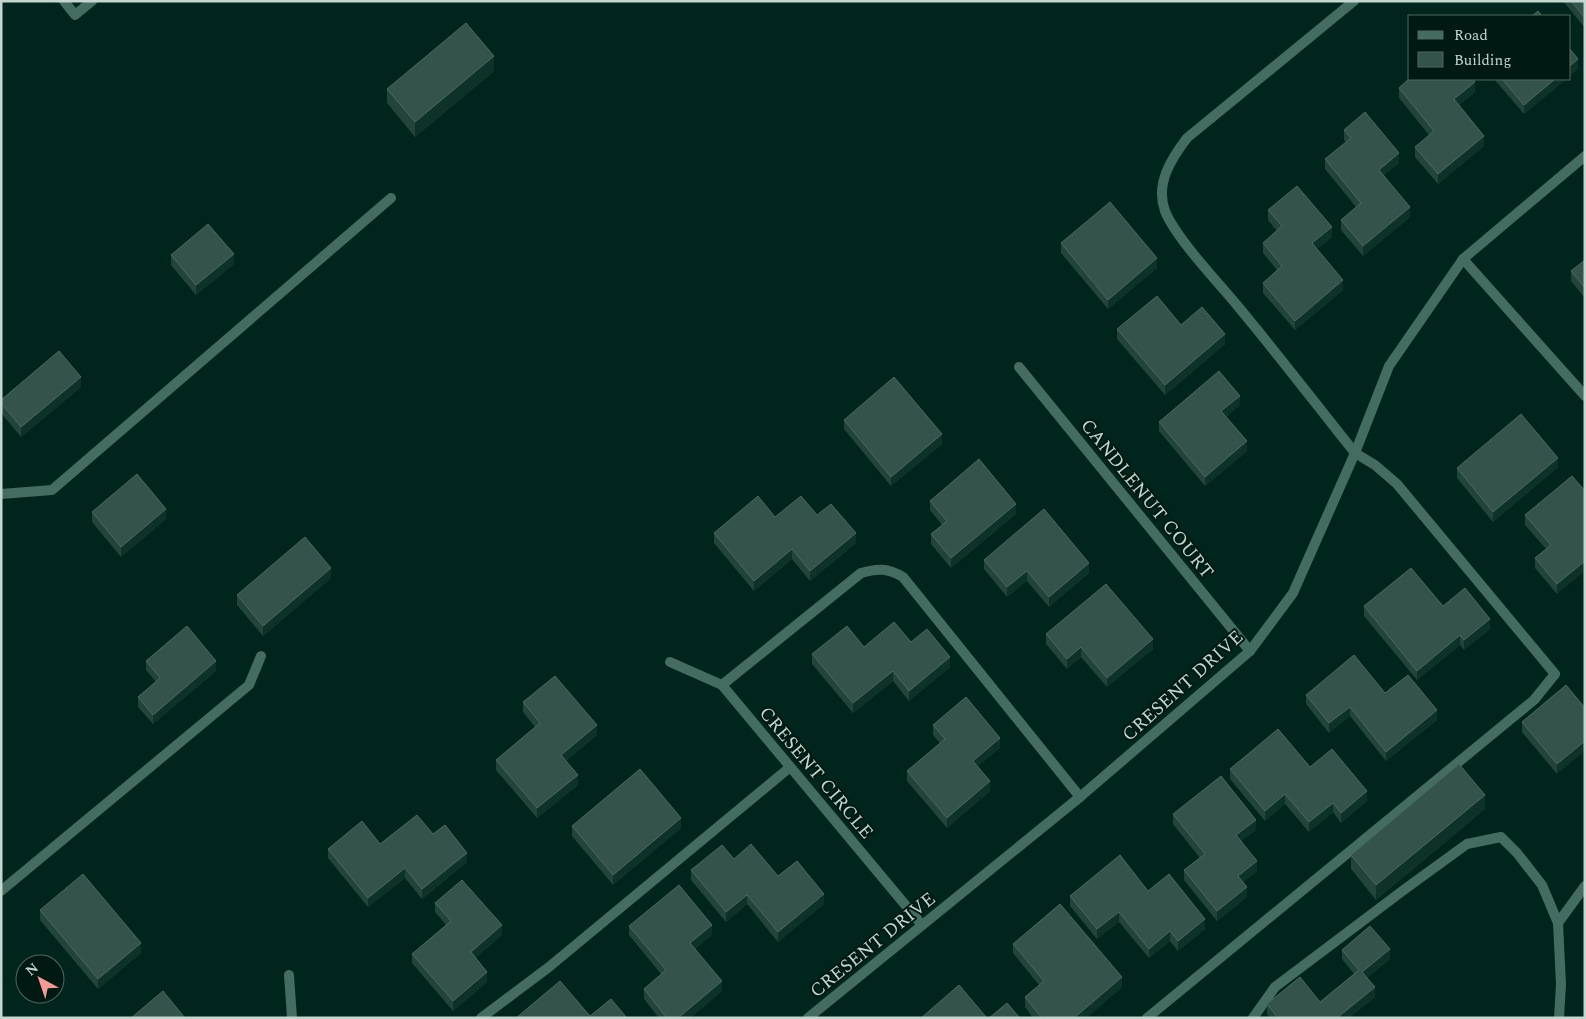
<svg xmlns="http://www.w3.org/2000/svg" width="1586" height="1019" font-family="Spectral,serif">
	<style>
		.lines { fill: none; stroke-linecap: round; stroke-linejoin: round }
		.service { stroke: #446c60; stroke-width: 10 }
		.minor { stroke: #446c60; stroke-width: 10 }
		.wall { fill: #23443b }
		.shaded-wall { fill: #0e3128 }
		.building { fill: #34544b; stroke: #4b6860 }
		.labels { text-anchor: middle; stroke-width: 4; stroke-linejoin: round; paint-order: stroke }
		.street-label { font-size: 19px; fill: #c3d7d0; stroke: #001a13 }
	</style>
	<rect width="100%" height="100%" fill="#00251c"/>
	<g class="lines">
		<!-- service -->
		<g class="service">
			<polyline points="1,494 52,490 391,198"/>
			<path d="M722 685 861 573C878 568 888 568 903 577L1080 797"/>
			<polyline points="1,891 249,685 261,656"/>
			<polyline points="1558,923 1585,886"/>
			<polyline points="481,1018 549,967 789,768"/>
			<path d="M1147 1018 1534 700 1555 674 1397 484 1375 465 1355 453C1315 403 1277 353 1236 304 1216 280 1176 238 1165 211 1155 184 1171 159 1187 138L1354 1"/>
			<polyline points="1253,1018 1275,987 1405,889 1467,844 1501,837 1517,853 1542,885 1558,923 1561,984 1559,1018"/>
		</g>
		<!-- minor -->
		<g class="minor">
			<polyline points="64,1 75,15 92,1"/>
			<polyline points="1463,259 1585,396"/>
			<polyline points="1019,367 1250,651"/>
			<polyline points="670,662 722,685 922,925"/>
			<polyline points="289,975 292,1018"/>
			<polyline points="808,1018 1080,797 1250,651 1293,593 1355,453 1389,366 1463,259 1585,156"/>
		</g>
	</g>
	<!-- wall -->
	<g class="wall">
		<polygon points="1563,1 1585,1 1585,28"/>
		<polygon points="494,71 415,137 387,103 387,89"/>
		<polygon points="1494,79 1566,79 1524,114"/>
		<polygon points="1399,88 1475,92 1459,105 1484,146 1438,184 1415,157 1415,147 1429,135 1399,98"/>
		<polygon points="1344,130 1399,163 1384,175 1410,217 1363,256 1341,230 1341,220 1356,207 1325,169 1325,159 1346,142 1344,140"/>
		<polygon points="1268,210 1332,237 1317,249 1343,290 1295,330 1263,293 1263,283 1277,270 1263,253 1263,243 1277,231 1268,220"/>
		<polygon points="1061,243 1157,268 1108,309 1061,253"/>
		<polygon points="171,255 234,264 196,295 171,265"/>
		<polygon points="1585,260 1585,298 1571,281 1571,271"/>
		<polygon points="1181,325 1225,344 1165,395 1117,339 1117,329"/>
		<polygon points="81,387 21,437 1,413 1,400"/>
		<polygon points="1240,405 1226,417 1247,451 1205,486 1159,431 1159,422"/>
		<polygon points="844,420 942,444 891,486 844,429"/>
		<polygon points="1558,467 1493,522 1457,478 1457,468"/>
		<polygon points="1572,476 1557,594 1535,568 1535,558 1546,549 1525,525 1525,515"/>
		<polygon points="930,501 1016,514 951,568 931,544 931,534 942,525 930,510"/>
		<polygon points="92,512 166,519 121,557 92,522"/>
		<polygon points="817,515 856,543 810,581 792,559 754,591 714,543 714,533 775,517"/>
		<polygon points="984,560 1089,573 1049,607 1027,581 1007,597 984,569"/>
		<polygon points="331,578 263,636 237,605 237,595"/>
		<polygon points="1364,606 1443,606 1490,629 1464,650 1460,645 1417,680 1364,616"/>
		<polygon points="1046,634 1153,649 1107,687 1081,657 1067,669 1046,644"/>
		<polygon points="911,642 950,667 909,701 893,681 853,713 812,664 812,654 864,647"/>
		<polygon points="146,661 216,671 153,724 138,707 138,697 156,682 146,670"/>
		<polygon points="1385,693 1437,720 1386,761 1350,716 1329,733 1306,704 1306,695"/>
		<polygon points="523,702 597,735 566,761 578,785 537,818 496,770 496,760 535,727 523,712"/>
		<polygon points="1585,708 1557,774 1522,732 1522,722"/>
		<polygon points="933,725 1000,748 978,766 990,791 947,828 907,781 907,771 940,743 933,735"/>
		<polygon points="1310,767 1367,801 1341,823 1333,812 1309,832 1285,804 1265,821 1230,779 1230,769"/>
		<polygon points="1485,809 1376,900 1351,869 1351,855"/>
		<polygon points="1173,814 1256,830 1241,841 1257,871 1243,882 1247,897 1217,921 1184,880 1184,870 1200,858 1173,824"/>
		<polygon points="572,826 681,828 613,885 572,836"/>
		<polygon points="433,834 467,862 422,899 405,878 368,907 328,858 328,849 380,844"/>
		<polygon points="691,870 778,876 824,904 778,942 747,904 726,922 691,880"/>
		<polygon points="1148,891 1205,929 1178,951 1170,941 1149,958 1119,922 1097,939 1070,906 1070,896"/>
		<polygon points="435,903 502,935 475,958 487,982 453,1011 412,963 412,954 446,925 435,912"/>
		<polygon points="40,910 141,953 98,989 40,920"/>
		<polygon points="629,926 712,935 695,949 722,991 690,1018 659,1018 644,999 644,989 661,974 629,935"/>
		<polygon points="1013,944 1122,987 1086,1018 1033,1018 1025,1007 1025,997 1039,985 1013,953"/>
		<polygon points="1342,950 1390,959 1367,978 1375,997 1349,1018 1270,1018 1267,1014 1267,1004 1320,1002 1354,974 1342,959"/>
	</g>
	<!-- shaded-wall -->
	<g class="shaded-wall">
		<polygon points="494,56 494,71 415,137 415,122"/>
		<polygon points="1578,59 1578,69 1570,76 1570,66"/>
		<polygon points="1555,79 1566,79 1524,114 1524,105"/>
		<polygon points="1475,82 1475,92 1454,109 1454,99"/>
		<polygon points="1484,136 1484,146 1438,184 1438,174"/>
		<polygon points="1399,153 1399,163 1379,179 1379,170"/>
		<polygon points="1410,207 1410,217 1363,256 1363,246"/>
		<polygon points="1332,227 1332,237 1312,253 1312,243"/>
		<polygon points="234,254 234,264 196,295 196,285"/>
		<polygon points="1157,258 1157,268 1108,309 1108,300"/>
		<polygon points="1343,280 1343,290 1295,330 1295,321"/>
		<polygon points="1225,334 1225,344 1165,395 1165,385"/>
		<polygon points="81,377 81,387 21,437 21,427"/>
		<polygon points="1240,396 1240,405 1221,421 1221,411"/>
		<polygon points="942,434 942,444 891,486 891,477"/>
		<polygon points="1247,441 1247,451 1205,486 1205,477"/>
		<polygon points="1558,458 1558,467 1493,522 1493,512"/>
		<polygon points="1016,504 1016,514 951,568 951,558"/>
		<polygon points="166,509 166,519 121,557 121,547"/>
		<polygon points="856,533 856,543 810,581 810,571"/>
		<polygon points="792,549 792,559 754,591 754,581"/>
		<polygon points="1585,561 1585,571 1557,594 1557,584"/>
		<polygon points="1089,563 1089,573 1049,607 1049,597"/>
		<polygon points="331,568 331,578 263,636 263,626"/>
		<polygon points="1027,571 1027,581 1007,597 1007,587"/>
		<polygon points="1490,619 1490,629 1464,650 1464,640"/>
		<polygon points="1460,635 1460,645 1417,680 1417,671"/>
		<polygon points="1153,639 1153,649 1107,687 1107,678"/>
		<polygon points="1081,647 1081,657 1067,669 1067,659"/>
		<polygon points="950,657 950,667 909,701 909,691"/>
		<polygon points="216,661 216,671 153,724 153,715"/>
		<polygon points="893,671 893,681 853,713 853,703"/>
		<polygon points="1350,707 1350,716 1329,733 1329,723"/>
		<polygon points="1437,710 1437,720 1386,761 1386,752"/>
		<polygon points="597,725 597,735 561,765 561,755"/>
		<polygon points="1000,738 1000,748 973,770 973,761"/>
		<polygon points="1585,741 1585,751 1557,774 1557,764"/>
		<polygon points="578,775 578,785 537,818 537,808"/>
		<polygon points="990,781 990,791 947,828 947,818"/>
		<polygon points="1367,791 1367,801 1341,823 1341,813"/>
		<polygon points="1285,794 1285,804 1265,821 1265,811"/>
		<polygon points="1485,795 1485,809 1376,900 1376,885"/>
		<polygon points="1333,803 1333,812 1309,832 1309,822"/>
		<polygon points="681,818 681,828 613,885 613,875"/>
		<polygon points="1256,820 1256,830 1236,845 1236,835"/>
		<polygon points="467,853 467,862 422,899 422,889"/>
		<polygon points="1257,861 1257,871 1238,886 1238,876"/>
		<polygon points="405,868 405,878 368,907 368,898"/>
		<polygon points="1247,887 1247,897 1217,921 1217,911"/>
		<polygon points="824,894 824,904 778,942 778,932"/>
		<polygon points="747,895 747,904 726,922 726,912"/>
		<polygon points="1119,912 1119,922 1097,939 1097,929"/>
		<polygon points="1205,919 1205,929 1178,951 1178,941"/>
		<polygon points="502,925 502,935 471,962 471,952"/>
		<polygon points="712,925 712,935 690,953 690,943"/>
		<polygon points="1170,931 1170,941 1149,958 1149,949"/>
		<polygon points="141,943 141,953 98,989 98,979"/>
		<polygon points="1390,949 1390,959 1362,982 1362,972"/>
		<polygon points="487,972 487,982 453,1011 453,1001"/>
		<polygon points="1122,977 1122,987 1086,1018 1074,1018"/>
		<polygon points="722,981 722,991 690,1018 678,1018"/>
		<polygon points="1375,987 1375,997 1349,1018 1337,1018"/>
	</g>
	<!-- building -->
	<g class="building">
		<polygon points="1571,1 1585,1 1585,18"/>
		<polygon points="1538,11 1542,16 1532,16"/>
		<polygon points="466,23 494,56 415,122 387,89"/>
		<polygon points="1570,49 1578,59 1570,66"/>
		<polygon points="1410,78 1473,79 1475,82 1454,99 1484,136 1438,174 1415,147 1434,131 1399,88"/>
		<polygon points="1502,79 1555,79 1524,105"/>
		<polygon points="1365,112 1399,153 1379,170 1410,207 1363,246 1341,220 1361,203 1325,159 1351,138 1344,130"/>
		<polygon points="1297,186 1332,227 1312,243 1343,280 1295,321 1263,283 1282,266 1263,243 1282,226 1268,210"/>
		<polygon points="1110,202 1157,258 1108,300 1061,243"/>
		<polygon points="208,224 234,254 196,285 171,255"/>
		<polygon points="1585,260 1585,288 1571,271"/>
		<polygon points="1157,296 1181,325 1202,307 1225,334 1165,385 1117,329"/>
		<polygon points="59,351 81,377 21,427 1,403 1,400"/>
		<polygon points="1219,371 1240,396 1221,411 1247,441 1205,477 1159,422"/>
		<polygon points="894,377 942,434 891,477 844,420"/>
		<polygon points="1521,414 1558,458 1493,512 1457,468"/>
		<polygon points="979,459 1016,504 951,558 931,534 947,521 930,501"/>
		<polygon points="137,474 166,509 121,547 92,512"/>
		<polygon points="1572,476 1585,491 1585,561 1557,584 1535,558 1551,545 1525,515"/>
		<polygon points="758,496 775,517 801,496 817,515 831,504 856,533 810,571 792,549 754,581 714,533"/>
		<polygon points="1044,509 1089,563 1049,597 1027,571 1007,587 984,560"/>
		<polygon points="305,537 331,568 263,626 237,595"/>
		<polygon points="1411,568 1443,606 1465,588 1490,619 1464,640 1460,635 1417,671 1364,606"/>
		<polygon points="1106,584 1153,639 1107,678 1081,647 1067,659 1046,634"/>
		<polygon points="894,622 911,642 927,629 950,657 909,691 893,671 853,703 812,654 847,626 864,647"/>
		<polygon points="187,626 216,661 153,715 138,697 160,678 146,661"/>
		<polygon points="1354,655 1385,693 1408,675 1437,710 1386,752 1350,707 1329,723 1306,695"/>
		<polygon points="555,676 597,725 561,755 578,775 537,808 496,760 540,723 523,702"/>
		<polygon points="1566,685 1585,708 1585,741 1557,764 1522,722"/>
		<polygon points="966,697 1000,738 973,761 990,781 947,818 907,771 945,739 933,725"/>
		<polygon points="1278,729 1310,767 1332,749 1367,791 1341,813 1333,803 1309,822 1285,794 1265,811 1230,769"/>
		<polygon points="1459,764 1485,795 1376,885 1351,855"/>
		<polygon points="640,769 681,818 613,875 572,826"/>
		<polygon points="1221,776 1256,820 1236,835 1257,861 1238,876 1247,887 1217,911 1184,870 1205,854 1173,814"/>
		<polygon points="417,815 433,834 445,825 467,853 422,889 405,868 368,898 328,849 362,821 380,844"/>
		<polygon points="751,844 778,876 797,861 824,894 778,932 747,895 726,912 691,870 722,845 734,859"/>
		<polygon points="1120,855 1148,891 1169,874 1205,919 1178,941 1170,931 1149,949 1119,912 1097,929 1070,896"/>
		<polygon points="83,874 141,943 98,979 40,910"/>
		<polygon points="462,880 502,925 471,952 487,972 453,1001 412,954 451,921 435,903"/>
		<polygon points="679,885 712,925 690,943 722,981 678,1018 667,1018 644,989 666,970 629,926"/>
		<polygon points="1060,904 1122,977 1074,1018 1042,1018 1025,997 1044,981 1013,944"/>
		<polygon points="1370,926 1390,949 1362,972 1375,987 1337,1018 1278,1018 1267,1004 1300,977 1320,1002 1359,970 1342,950"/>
		<polygon points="560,981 590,1016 611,999 627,1018 516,1018"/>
		<polygon points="959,985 987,1018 921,1018"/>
		<polygon points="163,991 185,1018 131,1018"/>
		<polygon points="1007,1003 1020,1018 989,1018"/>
	</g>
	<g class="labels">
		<!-- street labels -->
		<g class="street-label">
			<text transform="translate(1148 498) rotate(51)" y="7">CANDLENUT COURT</text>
			<text transform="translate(1182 685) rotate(-42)" y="7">CRESENT DRIVE</text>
			<text transform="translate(817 772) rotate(50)" y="7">CRESENT CIRCLE</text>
			<text transform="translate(872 944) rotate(-39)" y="7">CRESENT DRIVE</text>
		</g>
	</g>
	<!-- border -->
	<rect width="1586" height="1019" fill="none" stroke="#c3d7d0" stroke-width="5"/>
	<!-- legend -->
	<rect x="1408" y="15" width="162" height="65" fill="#001a13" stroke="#4e665f"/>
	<rect x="1418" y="31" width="25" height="8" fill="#446c60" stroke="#4e665f"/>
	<text x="1454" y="40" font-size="15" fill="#c3d7d0">Road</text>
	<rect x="1418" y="52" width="25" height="15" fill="#34544b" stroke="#4e665f"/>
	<text x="1454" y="65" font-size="15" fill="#c3d7d0">Building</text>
	<!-- north arrow -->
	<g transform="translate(40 979) rotate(320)"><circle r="24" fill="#001a13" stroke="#4e665f"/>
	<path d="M0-4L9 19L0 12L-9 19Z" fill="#f59b97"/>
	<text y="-8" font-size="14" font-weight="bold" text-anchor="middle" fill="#c3d7d0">N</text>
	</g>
</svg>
